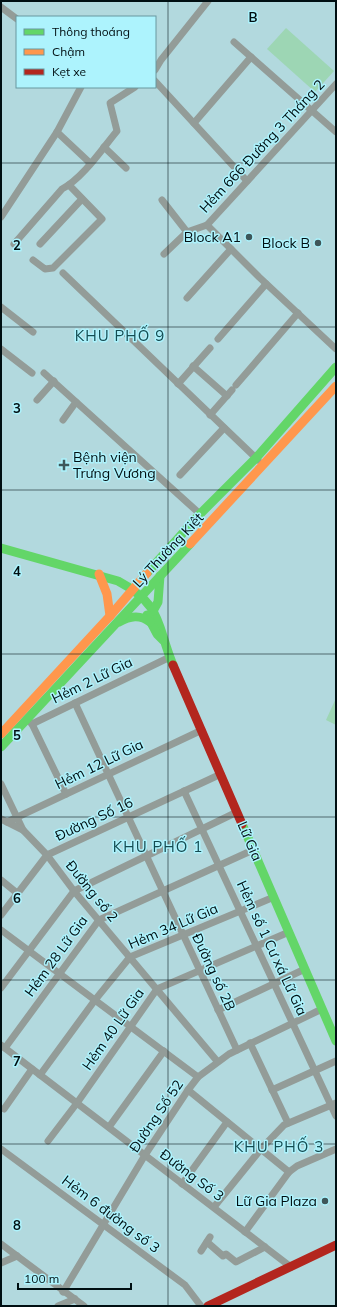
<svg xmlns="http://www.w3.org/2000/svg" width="337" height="1307" font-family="Mulish,sans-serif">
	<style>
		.park { fill: #9dd6b4 }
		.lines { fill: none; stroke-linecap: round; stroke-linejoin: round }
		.street { stroke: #939c98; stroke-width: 7 }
		.fast { stroke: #63d668; stroke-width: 9 }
		.slow { stroke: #ff974d; stroke-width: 9 }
		.jam { stroke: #b3261e; stroke-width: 9 }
		.grid { fill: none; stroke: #000f12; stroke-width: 1; stroke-opacity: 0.55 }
		.poi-dot { fill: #3e5659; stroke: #adf3fd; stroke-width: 1.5 }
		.labels { text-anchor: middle; stroke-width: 3; stroke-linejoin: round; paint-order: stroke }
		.street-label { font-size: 14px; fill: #000f12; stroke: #adf3fd }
		.poi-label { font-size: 14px; fill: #000f12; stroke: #adf3fd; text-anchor: end }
		.neighbourhood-label { font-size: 15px; letter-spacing: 1px; fill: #144b51; stroke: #adf3fd }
		.grid-label { font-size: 13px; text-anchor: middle; font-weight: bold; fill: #000f12; stroke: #adf3fd; stroke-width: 3; stroke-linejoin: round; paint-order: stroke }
	</style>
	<rect width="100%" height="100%" fill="#b2d9de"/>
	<!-- park -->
	<g class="park">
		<polygon points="286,28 334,71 315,92 267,49"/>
		<polygon points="336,698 336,725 326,720"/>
	</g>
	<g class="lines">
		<!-- street -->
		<g class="street">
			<polyline points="1,7 17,19"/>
			<polyline points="234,42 336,132"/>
			<polyline points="155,70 161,60 208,1"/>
			<polyline points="155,81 247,181"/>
			<polyline points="194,123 251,57"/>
			<polyline points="57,132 90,163"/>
			<polyline points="104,147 126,168"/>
			<polyline points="162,200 187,232 207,225 259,277 336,349"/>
			<polyline points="1,217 57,132 81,87"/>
			<polyline points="207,225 336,84"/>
			<path d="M14 244 62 189C83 178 102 149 117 131L110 103 135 87"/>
			<polyline points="40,244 82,199"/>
			<polyline points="164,254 187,232"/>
			<polyline points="33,260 45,269 53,268 102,219 69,185"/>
			<polyline points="63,273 258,460"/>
			<polyline points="187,298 231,249"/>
			<polyline points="1,307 33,332"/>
			<polyline points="218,339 266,284"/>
			<polyline points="1,349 32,373"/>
			<polyline points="193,366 227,396"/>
			<polyline points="44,373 200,514"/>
			<polyline points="178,384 210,348"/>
			<polyline points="236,385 298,313"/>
			<polyline points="37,400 54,381"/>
			<polyline points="210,415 232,390"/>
			<polyline points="63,420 76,402"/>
			<polyline points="180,475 224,428"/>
			<polyline points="75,703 237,1050"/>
			<polyline points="27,719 32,724 170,657"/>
			<polyline points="32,724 66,794"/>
			<polyline points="1,784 23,830 47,855 74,891 217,1061"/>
			<polyline points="184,791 336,1116"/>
			<polyline points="1,819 23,830"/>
			<polyline points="7,822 202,730"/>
			<polyline points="1,880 17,893"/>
			<polyline points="1,915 47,855 221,774"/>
			<polyline points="1,930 198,1077"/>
			<polyline points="1,988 74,891 237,812"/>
			<polyline points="218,1010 305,969"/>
			<polyline points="250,1043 288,1123"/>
			<polyline points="1,1045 291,1267"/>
			<polyline points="5,1048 99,920 253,850"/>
			<polyline points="40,1075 95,1000 130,957 274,897"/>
			<polyline points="188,1090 289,1172"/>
			<polyline points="272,1090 336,1061"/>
			<polyline points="4,1109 32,1069"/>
			<polyline points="109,1127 164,1051"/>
			<polyline points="48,1141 77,1103 157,989 289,932"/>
			<polyline points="1,1149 185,1285 201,1306"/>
			<polyline points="182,1184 227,1122"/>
			<polyline points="214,1207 261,1149 284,1125 336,1103"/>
			<polyline points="245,1232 289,1172 297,1166 336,1149"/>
			<polyline points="207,1242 223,1256 226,1254 236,1262 265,1247"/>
			<polyline points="1,1244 84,1306"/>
			<polyline points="201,1251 210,1237"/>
			<polyline points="1,1263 17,1256"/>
			<polyline points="63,1292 145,1155 188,1090 198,1077 229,1054 322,1009"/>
			<polyline points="58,1306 75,1299"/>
		</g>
		<!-- fast -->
		<g class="fast">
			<path d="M1 548 118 581C163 605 156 624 173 665"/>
			<polyline points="147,573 200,514 256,458 336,367"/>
			<polyline points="153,611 158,602 160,576"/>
			<polyline points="147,615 157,634 163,640"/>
			<path d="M119 622C130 616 140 614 150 622"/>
			<polyline points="1,747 190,544"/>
			<polyline points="242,824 336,1041"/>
		</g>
		<!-- slow -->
		<g class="slow">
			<polyline points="190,544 336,386"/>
			<polyline points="99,574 107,594 110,616"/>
			<polyline points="1,734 110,616 147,573"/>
		</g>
		<!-- jam -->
		<g class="jam">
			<polyline points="173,665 242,824"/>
			<polyline points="208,1306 336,1245"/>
		</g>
	</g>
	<!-- grid -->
	<path class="grid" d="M168 1V1306M1 163H336M1 327H336M1 490H336M1 654H336M1 817H336M1 980H336M1 1144H336"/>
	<!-- markers -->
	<g class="poi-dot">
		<circle cx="249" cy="237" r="4"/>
		<circle cx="318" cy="243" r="4"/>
		<path d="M62 459h4v4h4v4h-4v4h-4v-4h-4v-4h4z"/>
		<circle cx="325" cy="1201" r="4"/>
	</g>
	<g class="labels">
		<!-- street labels -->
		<g class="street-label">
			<text transform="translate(262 146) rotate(-47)" y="5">Hẻm 666 Đường 3 Tháng 2</text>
			<text transform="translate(168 550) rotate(-47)" y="5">Lý Thường Kiệt</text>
			<text transform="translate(92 680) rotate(-26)" y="5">Hẻm 2 Lữ Gia</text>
			<text transform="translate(99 764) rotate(-26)" y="5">Hẻm 12 Lữ Gia</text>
			<text transform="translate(94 819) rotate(-25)" y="5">Đường Số 16</text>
			<text transform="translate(250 841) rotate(67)" y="5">Lữ Gia</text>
			<text transform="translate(92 891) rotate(51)" y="5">Đường số 2</text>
			<text transform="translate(173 926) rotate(-23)" y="5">Hẻm 34 Lữ Gia</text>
			<text transform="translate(272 948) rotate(65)" y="5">Hẻm số 1 Cư xá Lữ Gia</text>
			<text transform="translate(56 956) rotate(-54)" y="5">Hẻm 28 Lữ Gia</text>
			<text transform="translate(214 972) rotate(65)" y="5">Đường số 2B</text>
			<text transform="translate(113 1029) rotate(-55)" y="5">Hẻm 40 Lữ Gia</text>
			<text transform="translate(156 1116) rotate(-56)" y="5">Đường Số 52</text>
			<text transform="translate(192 1175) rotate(37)" y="5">Đường Số 3</text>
			<text transform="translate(111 1214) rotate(37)" y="5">Hẻm 6 đường số 3</text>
		</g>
		<!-- poi labels -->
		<g class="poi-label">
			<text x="241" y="242">Block A1</text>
			<text x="310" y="248">Block B</text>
			<text x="73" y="462" text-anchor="start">Bệnh viện<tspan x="73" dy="16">Trưng Vương</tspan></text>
			<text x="317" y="1206">Lữ Gia Plaza</text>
		</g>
		<!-- neighbourhood labels -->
		<g class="neighbourhood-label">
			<text x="120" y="341">KHU PHỐ 9</text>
			<text x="158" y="852">KHU PHỐ 1</text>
			<text x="279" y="1152">KHU PHỐ 3</text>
		</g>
	</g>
	<g class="grid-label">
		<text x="253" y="22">B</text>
		<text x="17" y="250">2</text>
		<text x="17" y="413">3</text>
		<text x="17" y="576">4</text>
		<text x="17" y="740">5</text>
		<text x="17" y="903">6</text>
		<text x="17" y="1066">7</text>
		<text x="17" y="1230">8</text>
	</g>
	<!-- border -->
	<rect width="337" height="1307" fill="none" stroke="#000f12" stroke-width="4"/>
	<!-- legend -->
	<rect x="16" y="16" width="140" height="72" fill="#adf3fd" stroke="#68989f"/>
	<rect x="24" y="29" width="20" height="6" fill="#63d668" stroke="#68989f"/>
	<text x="52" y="36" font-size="12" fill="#000f12">Thông thoáng</text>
	<rect x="24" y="49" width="20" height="6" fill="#ff974d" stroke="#68989f"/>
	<text x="52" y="56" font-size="12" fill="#000f12">Chậm</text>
	<rect x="24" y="69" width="20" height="6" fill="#b3261e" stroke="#68989f"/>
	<text x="52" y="76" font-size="12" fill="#000f12">Kẹt xe</text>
	<!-- scale -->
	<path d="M18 1283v6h113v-6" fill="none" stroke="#000f12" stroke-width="2"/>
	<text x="24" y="1283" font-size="12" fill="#000f12" stroke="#adf3fd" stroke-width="3" paint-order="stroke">100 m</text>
</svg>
